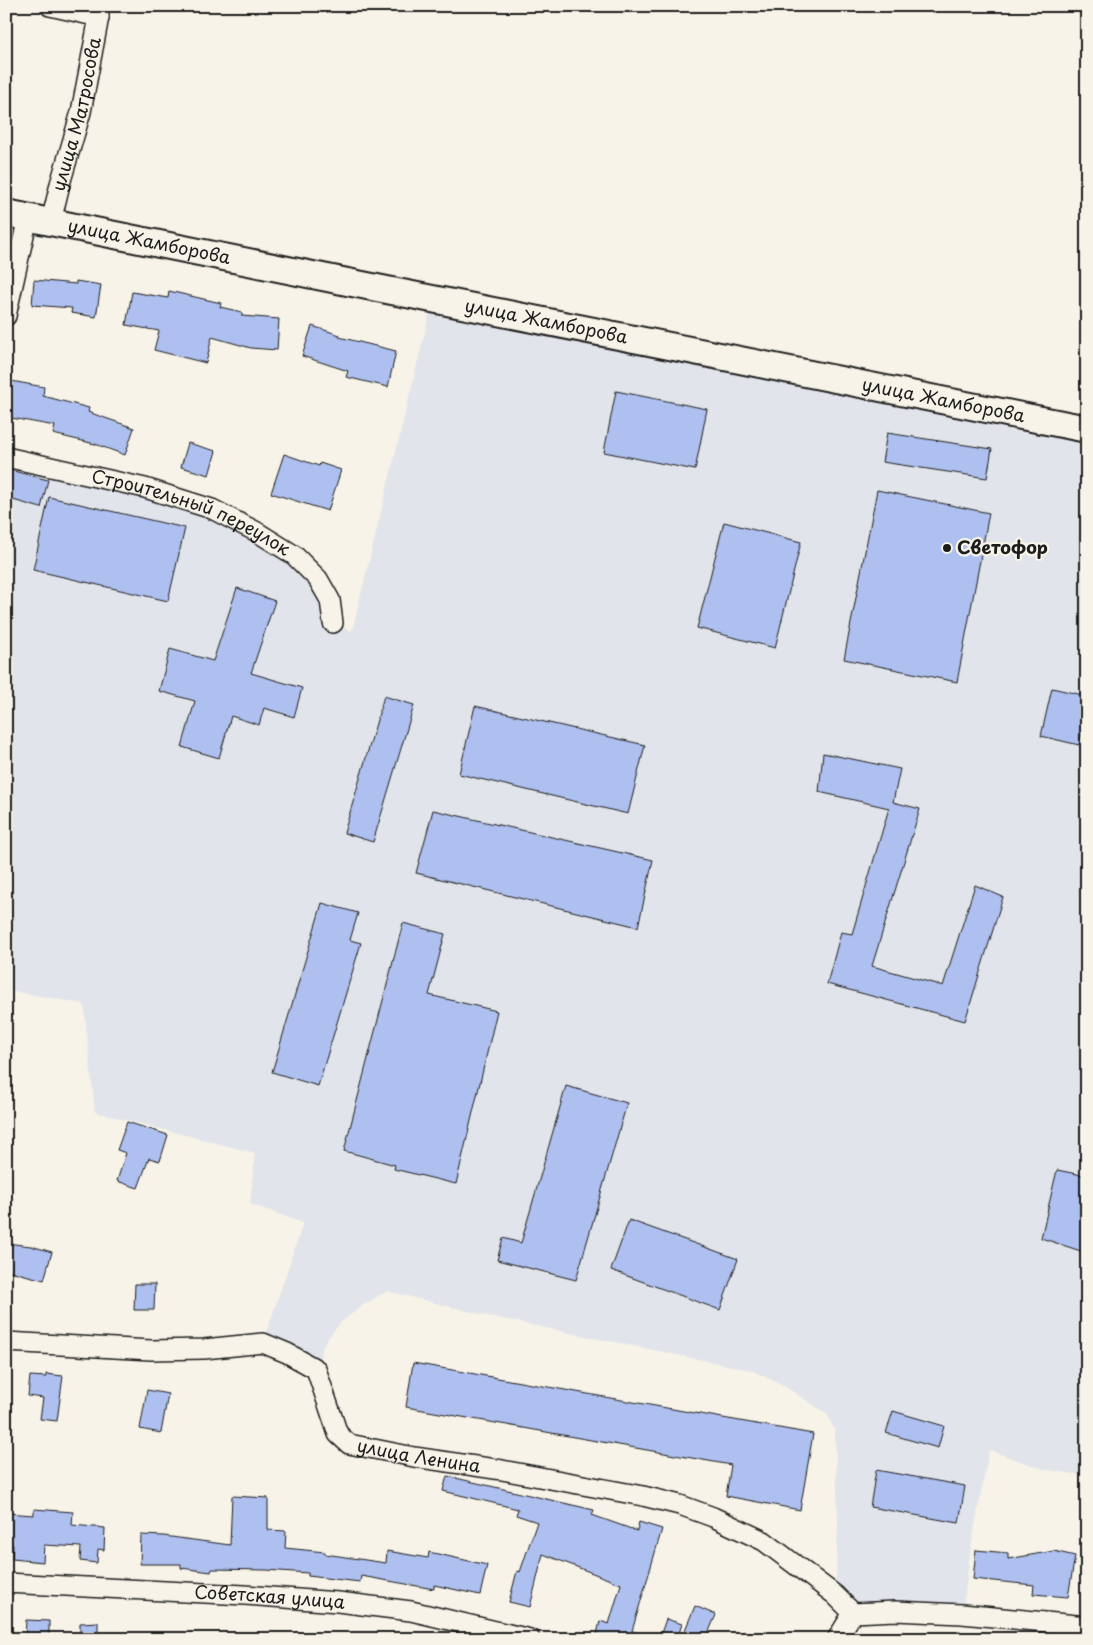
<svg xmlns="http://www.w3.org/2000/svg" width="1093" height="1645" font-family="'Playpen Sans',sans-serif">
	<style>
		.built { fill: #e1e4ea }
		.building { fill: #aec0ef; stroke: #1c1c1c }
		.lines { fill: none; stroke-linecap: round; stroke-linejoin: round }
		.street-casing { stroke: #1c1c1c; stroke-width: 22 }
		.secondary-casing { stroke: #1c1c1c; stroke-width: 30 }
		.street { stroke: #f7f3e8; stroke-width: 19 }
		.secondary { stroke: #f7f3e8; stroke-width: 26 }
		.poi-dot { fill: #1c1c1c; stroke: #f7f3e8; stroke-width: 2 }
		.labels { text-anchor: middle; stroke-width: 4.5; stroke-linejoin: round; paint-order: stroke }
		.street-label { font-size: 18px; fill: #1c1c1c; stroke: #f7f3e8 }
		.poi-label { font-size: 18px; font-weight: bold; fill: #1c1c1c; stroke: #f7f3e8; text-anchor: start }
	</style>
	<rect width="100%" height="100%" fill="#f7f3e8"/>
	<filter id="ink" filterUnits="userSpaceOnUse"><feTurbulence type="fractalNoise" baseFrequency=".02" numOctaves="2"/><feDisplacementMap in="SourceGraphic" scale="10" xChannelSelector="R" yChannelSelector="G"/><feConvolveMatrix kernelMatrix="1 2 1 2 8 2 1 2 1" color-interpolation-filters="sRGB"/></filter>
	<g filter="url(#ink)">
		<!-- built -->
		<polygon class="built" points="433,299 1087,429 1087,1476 1043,1469 989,1450 971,1547 962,1614 853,1613 835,1595 838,1523 835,1431 827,1414 786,1387 751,1370 492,1317 387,1291 363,1305 340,1323 324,1343 316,1369 263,1343 303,1223 250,1204 255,1153 95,1112 84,1004 6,990 6,457 145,488 294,555 333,623 352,631"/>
		<!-- building -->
		<g class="building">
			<polygon points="34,280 76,284 76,281 101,285 96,317 71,313 72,308 32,305"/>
			<polygon points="169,291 221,303 220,307 242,312 242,316 279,319 277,350 251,348 212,337 206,363 154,350 159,331 126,325 132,292 168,298"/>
			<polygon points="312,326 340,335 339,337 396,351 388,387 346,377 348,371 302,356"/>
			<polygon points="11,381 44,387 43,396 89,408 88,412 134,428 125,455 95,444 53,434 55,426 6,417 6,407"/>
			<polygon points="616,391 707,409 695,470 604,452"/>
			<polygon points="887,433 992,449 987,478 882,462"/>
			<polygon points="188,443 216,451 209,475 181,467"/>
			<polygon points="284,454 319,466 320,463 341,470 328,511 271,493"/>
			<polygon points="6,469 48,480 41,508 6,498"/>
			<polygon points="877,490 989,513 957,682 844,659"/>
			<polygon points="49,497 185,528 168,601 33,570"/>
			<polygon points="724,522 801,542 775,648 697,628"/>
			<polygon points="237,588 275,601 251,673 302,688 294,717 264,708 259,725 231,716 219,758 182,747 195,701 159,691 170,649 213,661"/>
			<polygon points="1052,688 1087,696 1087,711 1079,745 1041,736"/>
			<polygon points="384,696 414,705 373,842 344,833"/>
			<polygon points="475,706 645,745 628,814 459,774"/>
			<polygon points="823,753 900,769 893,802 920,809 872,966 943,986 975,885 1003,897 965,1021 827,984 841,932 852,934 889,808 819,792"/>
			<polygon points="433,810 653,860 638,927 416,873"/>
			<polygon points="322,903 358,913 350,940 361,943 318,1086 272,1072"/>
			<polygon points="403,923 445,934 429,995 497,1011 456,1184 394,1169 395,1165 344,1151"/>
			<polygon points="566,1086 627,1103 576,1280 497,1260 503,1238 521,1243"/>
			<polygon points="127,1122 168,1135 160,1161 149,1158 138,1188 117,1181 126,1153 117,1150"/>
			<polygon points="1057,1170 1087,1176 1087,1253 1041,1238"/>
			<polygon points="629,1220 738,1259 720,1310 611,1270"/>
			<polygon points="6,1243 31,1246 52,1252 44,1280 6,1270"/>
			<polygon points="135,1284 155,1284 154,1310 134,1310"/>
			<polygon points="413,1363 813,1434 800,1510 726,1496 731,1465 406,1407"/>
			<polygon points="46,1374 63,1376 57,1421 40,1419 43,1398 28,1396 30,1376 46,1377"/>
			<polygon points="147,1390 168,1394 161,1433 140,1429"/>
			<polygon points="893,1411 944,1426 938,1448 886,1433"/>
			<polygon points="876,1470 965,1486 959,1523 870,1507"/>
			<polygon points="447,1476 594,1510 592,1515 637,1531 639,1522 662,1529 632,1631 645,1635 645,1639 596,1639 600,1621 609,1624 621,1584 543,1554 530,1607 509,1602 517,1571 520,1572 537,1522 516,1515 518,1509 443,1491"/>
			<polygon points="232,1496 268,1498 268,1530 286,1531 285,1548 325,1552 325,1554 386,1563 387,1551 428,1558 429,1552 487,1565 480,1595 434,1585 434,1589 361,1576 360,1582 308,1576 308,1573 266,1570 212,1569 211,1572 181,1568 181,1564 140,1564 141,1535 164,1536 230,1545"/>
			<polygon points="34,1509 73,1512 72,1525 105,1528 104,1550 98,1549 97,1563 80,1561 81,1547 44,1545 43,1562 12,1559 13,1545 6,1545 6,1513 34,1515"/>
			<polygon points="976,1550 1008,1553 1008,1559 1054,1551 1075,1556 1068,1597 1033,1594 1034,1585 973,1579"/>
			<polygon points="695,1606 716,1615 706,1638 685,1630"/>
			<polygon points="666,1619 682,1624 677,1639 659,1639"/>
			<polygon points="26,1620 49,1621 49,1639 25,1639"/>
			<polygon points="98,1622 98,1639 80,1639 80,1623"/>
		</g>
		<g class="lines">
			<defs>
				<g id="street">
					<polyline points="50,6 99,17"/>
					<path id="s1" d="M51 222 60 184 81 112 99 17V6"/>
					<polyline points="6,316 28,217"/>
					<path id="s2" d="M6 457 145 488 212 509 257 532 294 555 318 579 330 600 333 623"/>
					<path id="s3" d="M6 1342 151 1350 204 1349 263 1343 287 1353 316 1369 338 1434 349 1444 414 1457 502 1470 643 1496 680 1505 713 1517 764 1541 835 1595 853 1613"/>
					<path id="s4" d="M6 1583 245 1595 338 1602 411 1611 530 1639"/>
					<polyline points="853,1613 895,1611 962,1614 1087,1626"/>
					<polyline points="837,1639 853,1613"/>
				</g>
				<g id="secondary">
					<path id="s5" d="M6 213 392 291 1087 429"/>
				</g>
			</defs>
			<!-- street casing -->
			<use href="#street" class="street-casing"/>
			<!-- secondary casing -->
			<use href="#secondary" class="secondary-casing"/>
			<!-- street -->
			<use href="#street" class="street"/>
			<!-- secondary -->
			<use href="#secondary" class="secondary"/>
		</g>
	</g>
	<!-- markers -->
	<circle class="poi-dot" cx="947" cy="548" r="5"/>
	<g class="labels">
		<!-- street labels -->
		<g class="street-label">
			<text dy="6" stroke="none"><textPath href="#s1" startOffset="111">улица Матросова</textPath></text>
			<text dy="6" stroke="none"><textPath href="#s5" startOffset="146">улица Жамборова</textPath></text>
			<text dy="6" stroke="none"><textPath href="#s5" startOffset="551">улица Жамборова</textPath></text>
			<text dy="6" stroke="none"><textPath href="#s5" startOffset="956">улица Жамборова</textPath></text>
			<text dy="6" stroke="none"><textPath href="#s2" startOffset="194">Строительный переулок</textPath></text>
			<text dy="6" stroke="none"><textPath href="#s3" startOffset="471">улица Ленина</textPath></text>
			<text dy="6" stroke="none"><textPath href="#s4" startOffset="264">Советская улица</textPath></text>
		</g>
		<!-- poi labels -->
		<g class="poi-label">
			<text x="957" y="554">Светофор</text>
		</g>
	</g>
	<!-- margin -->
	<rect width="1093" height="1645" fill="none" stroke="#f7f3e8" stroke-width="25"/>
	<rect x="12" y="12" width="1068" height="1620" fill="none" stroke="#1c1c1c" stroke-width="2" filter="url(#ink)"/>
</svg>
